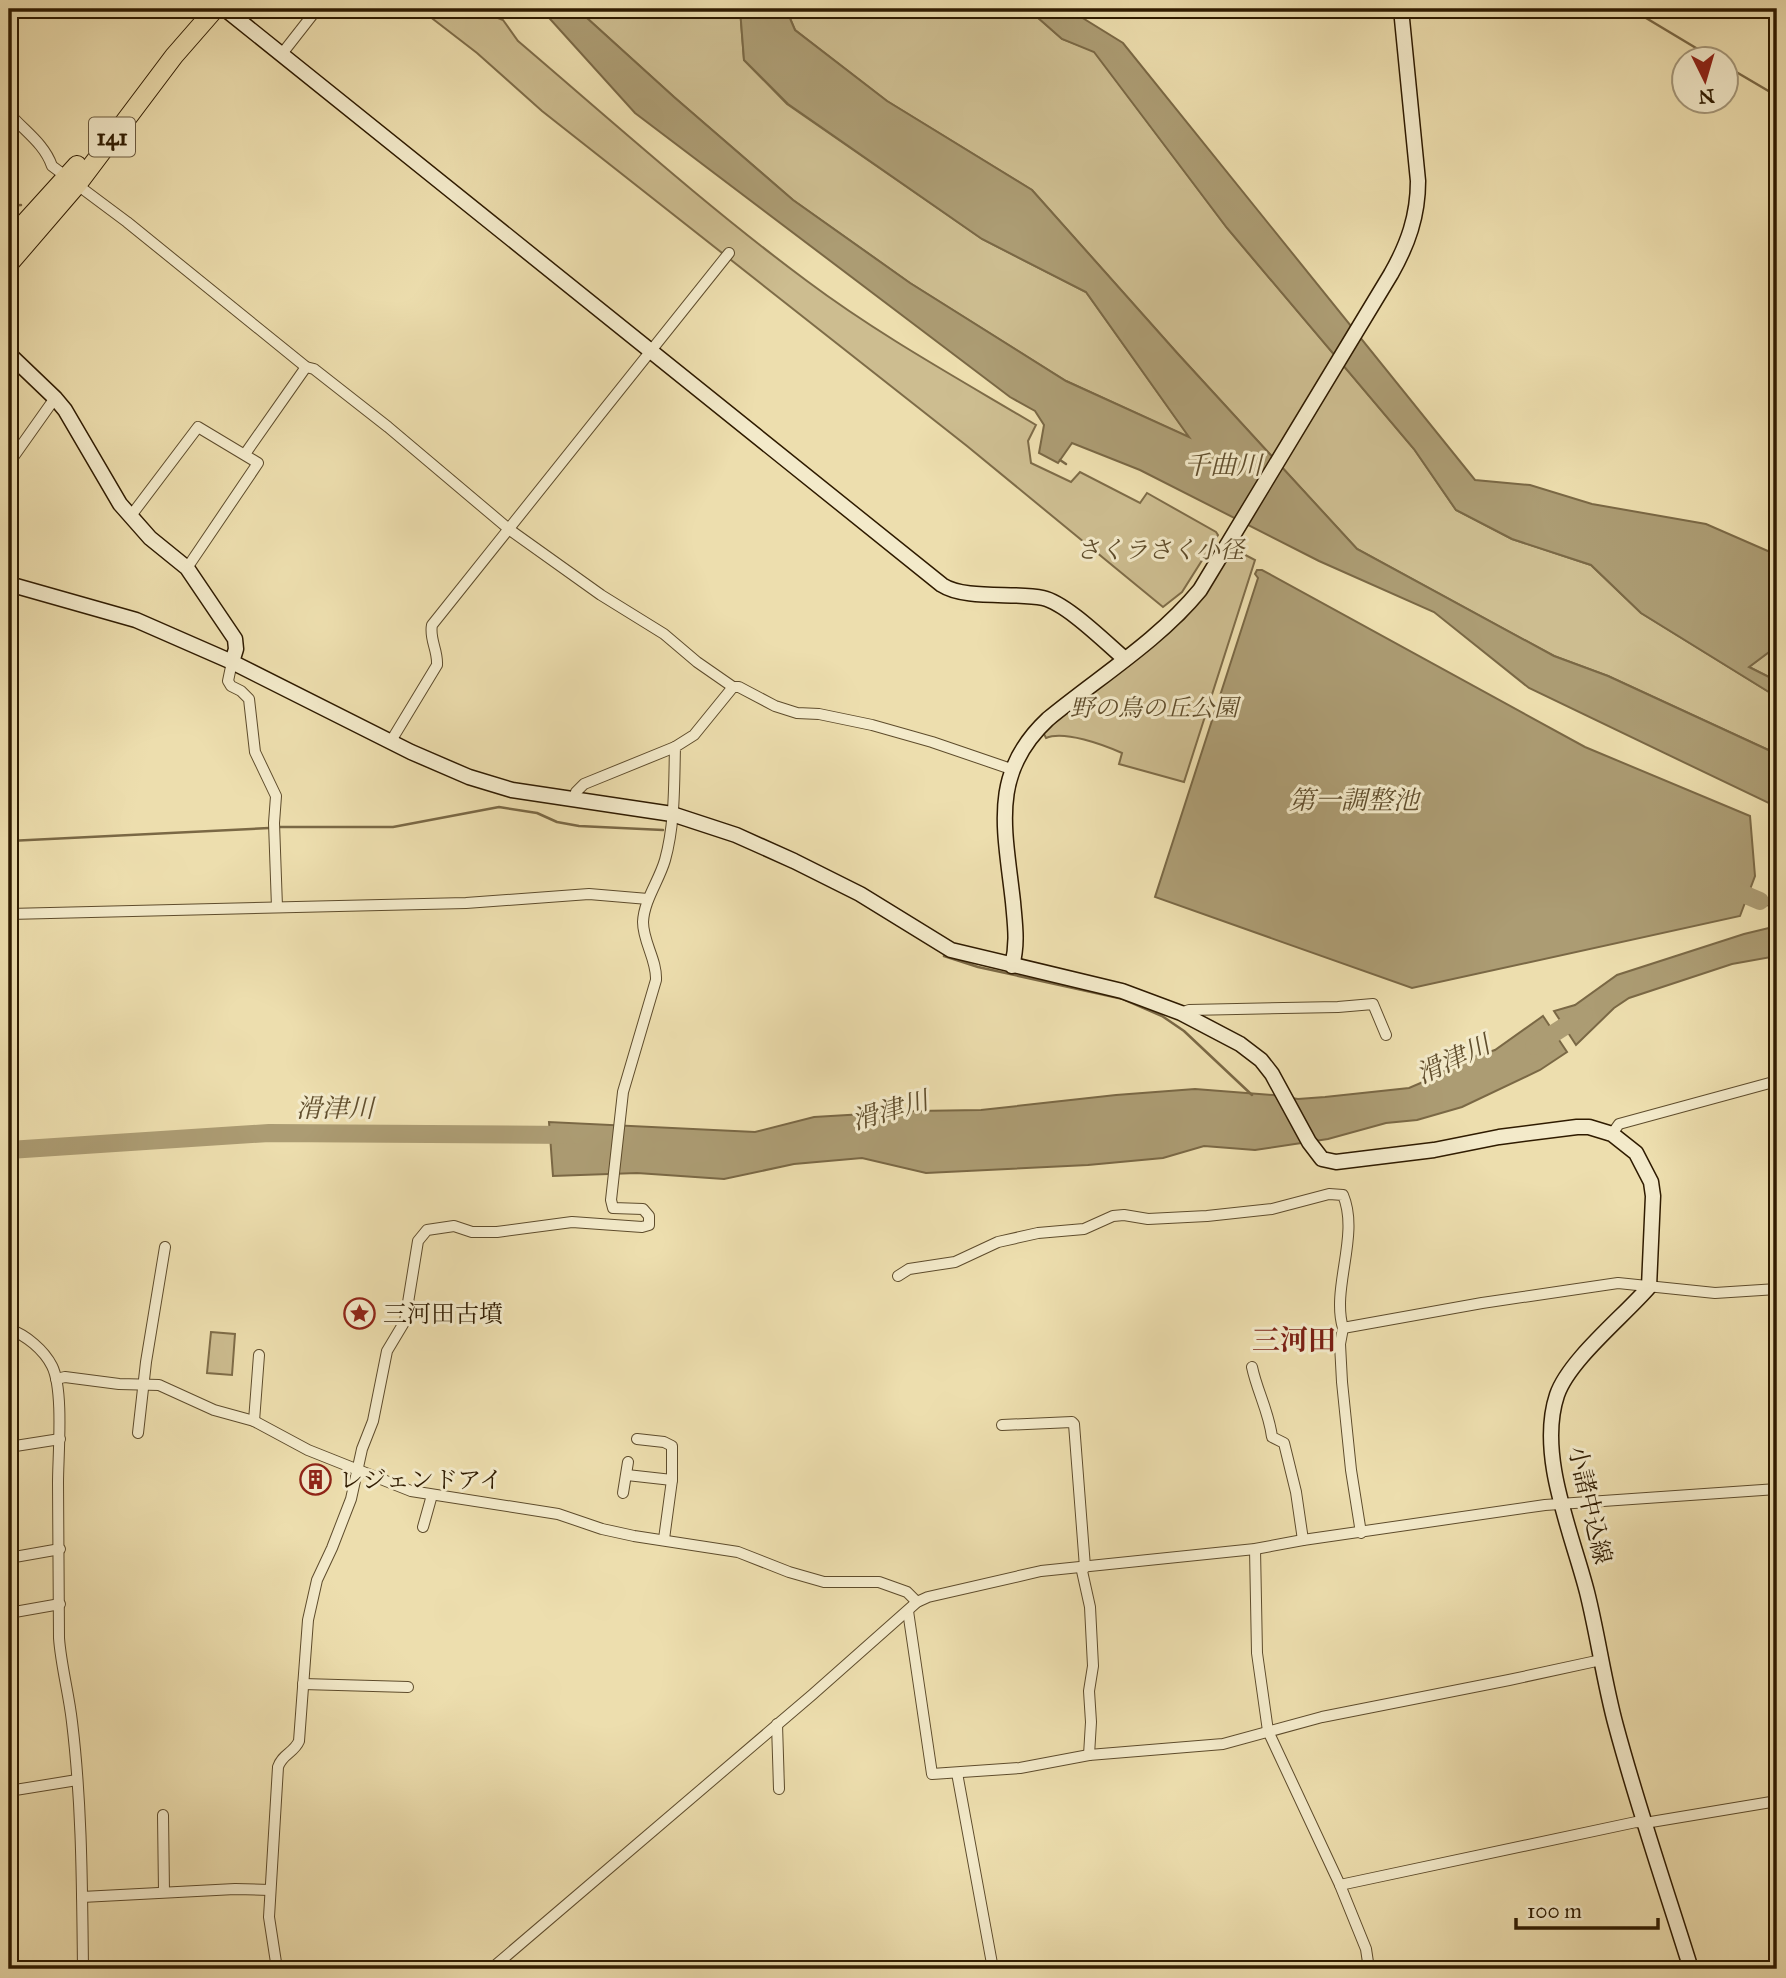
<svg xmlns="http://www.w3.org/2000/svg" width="1786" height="1978" font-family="'IM FELL Great Primer','Noto Serif JP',serif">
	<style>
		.green { fill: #cdbd90; stroke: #7e6c48; stroke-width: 2 }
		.water { fill: #ac9c73; stroke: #7a6845; stroke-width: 2 }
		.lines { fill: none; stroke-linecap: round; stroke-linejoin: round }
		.stream { stroke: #7a6845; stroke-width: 2.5 }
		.river { stroke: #ac9c73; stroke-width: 18 }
		.street-casing { stroke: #5e4c2c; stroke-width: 12 }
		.secondary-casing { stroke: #2f1b00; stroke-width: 17 }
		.highway-casing { stroke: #2f1b00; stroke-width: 20 }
		.street { stroke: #f3eaca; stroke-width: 10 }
		.secondary { stroke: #f3eaca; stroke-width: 14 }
		.highway { stroke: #eddeae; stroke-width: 18 }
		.labels { text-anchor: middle; stroke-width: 6; stroke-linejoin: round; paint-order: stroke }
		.shield { fill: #f3eaca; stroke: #6a593d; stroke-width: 2 }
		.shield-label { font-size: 23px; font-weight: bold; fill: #2f1b00 }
		.park-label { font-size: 24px; font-style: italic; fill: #5e4c2b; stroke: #f3eaca }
		.poi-label { font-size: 24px; fill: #2f1b00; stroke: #f3eaca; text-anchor: start }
		.street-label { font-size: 24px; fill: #2f1b00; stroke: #f3eaca }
		.water-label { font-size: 26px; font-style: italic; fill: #614f2e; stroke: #f3eaca }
		.quarter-label { font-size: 28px; font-weight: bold; fill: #7a1f14; stroke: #f3eaca }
	</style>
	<rect width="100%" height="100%" fill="#eddeae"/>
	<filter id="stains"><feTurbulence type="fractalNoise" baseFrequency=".00286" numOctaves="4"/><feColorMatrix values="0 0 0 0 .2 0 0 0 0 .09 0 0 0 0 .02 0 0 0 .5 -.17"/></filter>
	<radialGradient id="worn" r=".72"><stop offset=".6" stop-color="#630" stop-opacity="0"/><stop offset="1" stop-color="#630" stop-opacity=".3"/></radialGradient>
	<!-- green -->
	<g class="green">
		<path d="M420 9H475L503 20 518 41C613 122 706 206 807 281 879 335 959 379 1036 425L1028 441 1031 463 1071 482 1080 472 1140 503 1147 493 1216 532 1218 535 1182 592 1163 607 967 446 542 111 477 53Z"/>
		<polygon points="577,9 740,9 744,60 787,104 982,239 1086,292 1190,438 1066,381 910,283 793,200 674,97"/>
		<polygon points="786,9 1028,9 1062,39 1094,51 1227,228 1414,449 1456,510 1512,539 1591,565 1641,613 1777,697 1777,754 1608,676 1554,656 1357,549 1178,354 1032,190 887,101 795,30"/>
		<path d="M1234 549 1255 560 1184 782 1119 764 1122 753C1104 745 1064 730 1046 738L1043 732 1062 713 1184 619 1200 600Z"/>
		<polygon points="1777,646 1777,681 1749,667"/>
		<polygon points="211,1332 235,1334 232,1375 207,1373"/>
	</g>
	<!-- water -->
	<g class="water">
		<polygon points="541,9 577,9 674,97 793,200 910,283 1066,381 1189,437 1086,292 982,239 788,104 744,60 740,9 786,9 795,30 887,101 1032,190 1178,354 1357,549 1554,656 1608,676 1777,754 1777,807 1529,688 1434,612 1319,561 1140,470 1072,443 1058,463 1039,453 1044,425 1035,411 1010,397 635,113"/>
		<polygon points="1028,9 1068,9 1123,43 1475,480 1530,485 1592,504 1706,524 1777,555 1777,646 1749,667 1777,681 1777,697 1641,613 1591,565 1512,539 1456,510 1414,449 1227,228 1094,52 1062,39"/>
		<polygon points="1257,570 1262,570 1585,747 1750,816 1755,876 1740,916 1412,988 1155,897 1258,578 1255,574"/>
		<polygon points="1777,926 1777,956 1732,964 1629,998 1614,1008 1576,1045 1554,1011 1575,1005 1617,975 1744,934"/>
		<polygon points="1543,1016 1567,1052 1540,1070 1462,1107 1417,1120 1386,1123 1328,1139 1255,1150 1204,1146 1163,1158 1088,1165 926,1173 862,1158 794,1164 724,1179 637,1173 553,1176 549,1122 755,1132 814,1117 915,1111 981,1110 1116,1095 1195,1089 1273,1095 1298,1099 1325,1097 1409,1088 1430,1079 1462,1060 1495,1050"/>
	</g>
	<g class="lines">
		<!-- stream -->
		<g class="stream">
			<polyline points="1631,9 1716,60"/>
			<polyline points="1412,14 1474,9"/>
			<polyline points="1726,66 1777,96"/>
			<polyline points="9,206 21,205"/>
			<polyline points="1060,460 1066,464"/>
			<polyline points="280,827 393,827 499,807 537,813 557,822 579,826 663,830"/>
			<polyline points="9,841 269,828"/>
			<polyline points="1760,901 1777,910"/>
			<polyline points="944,956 978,967 1123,999 1162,1016 1184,1031 1252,1095"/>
		</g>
		<!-- river -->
		<g class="river">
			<polyline points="1727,887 1760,901"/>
			<polyline points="1534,1046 1584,1014"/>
			<polyline points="9,1150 269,1133 572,1135"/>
		</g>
		<defs>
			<g id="street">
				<polyline points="281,55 317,9"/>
				<path d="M9 113C24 131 44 143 52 166L127 222 306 367 314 369 388 427 510 530 601 595 664 634 697 662 733 687H739L775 706 797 713 819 714 872 725 932 742 1011 769"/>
				<polyline points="245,454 306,367"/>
				<polyline points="9,463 55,398"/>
				<polyline points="130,517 198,427 258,463 187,568"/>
				<polyline points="232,662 228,681 231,686 241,691 249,699 255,752 276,796 274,823 277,907"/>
				<path d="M391 741 437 665C438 650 429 639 432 625L729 253"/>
				<polyline points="575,799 576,792 584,784 675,747"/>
				<polyline points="9,914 466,903 589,894 648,899"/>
				<polyline points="1181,1013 1189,1010 1338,1007 1373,1004 1386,1035"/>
				<polyline points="1612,1134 1619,1124 1777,1081"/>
				<path d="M898 1276 909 1269 955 1262 998 1242 1038 1233 1084 1229 1113 1216 1124 1215 1148 1219 1207 1216 1272 1209 1329 1194 1343 1195C1360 1235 1331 1288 1343 1328L1482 1303 1618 1283 1715 1293 1777 1289"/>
				<polyline points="1343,1328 1340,1344 1342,1382 1351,1470 1361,1533"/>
				<path d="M9 1329C26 1335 44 1350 52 1366 64 1390 58 1455 58 1483 58 1535 59 1586 59 1638 61 1666 69 1694 72 1722 82 1804 82 1887 83 1969"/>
				<path d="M1252 1367C1257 1391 1269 1412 1272 1437L1284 1443 1296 1492 1303 1540"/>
				<polyline points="56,1379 65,1377 119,1384 159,1385 214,1410 254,1421 308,1450 411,1491 558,1514 602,1529 634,1536 738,1552 789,1572 824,1582 879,1582 907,1592 917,1602"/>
				<polyline points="254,1421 259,1355"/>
				<polyline points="1002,1425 1072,1422 1074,1424 1085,1567 1082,1571 1090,1607 1093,1666 1089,1691 1091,1722 1089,1755"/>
				<polyline points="138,1433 146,1362 165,1247"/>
				<polyline points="637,1439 664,1442 672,1446 672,1480 664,1539"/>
				<polyline points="9,1447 60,1439"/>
				<polyline points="627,1475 672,1480"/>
				<polyline points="623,1493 628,1462"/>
				<polyline points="423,1527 432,1495"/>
				<polyline points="1255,1549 1257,1653 1268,1731 1340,1885 1366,1949 1369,1969"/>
				<polyline points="9,1558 60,1549"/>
				<polyline points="908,1611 932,1774 1020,1768 1089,1755 1223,1744 1322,1717 1509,1680 1601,1660"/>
				<polyline points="9,1613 60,1604"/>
				<polyline points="303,1684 408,1687"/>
				<polyline points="777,1724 779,1789"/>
				<polyline points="957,1773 993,1969"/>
				<polyline points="9,1791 77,1780"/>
				<polyline points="163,1815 164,1892"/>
				<polyline points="1340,1885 1636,1822 1645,1823 1777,1801"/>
				<polyline points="82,1897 235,1889 270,1890"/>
				<path d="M277 1969 269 1917 278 1767C282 1754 294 1753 299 1741L308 1620 317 1580 332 1548 351 1499 362 1449 373 1421 387 1351 405 1321 418 1241 427 1230 454 1226 472 1232H497L572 1222 642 1227 649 1225V1216L643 1209 613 1208 611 1200 623 1092 656 980C657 960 643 942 643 922 644 900 659 881 665 860 675 824 674 785 675 747L694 735 733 687"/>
				<polyline points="491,1969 812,1695 917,1602 928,1597 1041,1571 1255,1549 1303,1540 1545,1505 1777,1489"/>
			</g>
			<g id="secondary">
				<path d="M225 9 942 585C965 600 1014 592 1043 598 1066 603 1105 642 1125 659"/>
				<path d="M9 354 55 398 65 410 120 504 150 538 187 568 235 639 236 649 232 662 411 752 469 777 512 790 672 814 736 835 794 861 860 894 951 950 1122 991 1181 1013 1240 1044 1261 1060 1272 1074 1309 1142 1322 1159 1336 1162 1434 1150 1499 1137 1577 1127H1589L1612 1134 1636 1153 1651 1182 1653 1196 1649 1287C1623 1317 1569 1360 1557 1395 1537 1455 1572 1533 1587 1592 1598 1636 1604 1682 1616 1726 1638 1808 1666 1889 1691 1969"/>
				<polyline points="9,584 136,620 232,662"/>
				<path d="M1012 966C1018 943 1015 925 1013 902 1005 829 989 774 1048 719 1099 677 1158 641 1200 590L1391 274C1408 244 1418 216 1418 181L1401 9"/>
			</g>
			<g id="highway">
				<polyline points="9,240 77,165"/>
				<polyline points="9,264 77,185 174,56 215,9"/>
			</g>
		</defs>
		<!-- street casing -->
		<use href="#street" class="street-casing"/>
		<!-- secondary casing -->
		<use href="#secondary" class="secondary-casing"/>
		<!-- highway casing -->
		<use href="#highway" class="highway-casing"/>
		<!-- street -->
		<use href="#street" class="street"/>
		<!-- secondary -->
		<use href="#secondary" class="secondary"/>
		<!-- highway -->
		<use href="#highway" class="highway"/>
	</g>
	<!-- icons -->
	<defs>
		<symbol id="sight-ring" viewBox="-11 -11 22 22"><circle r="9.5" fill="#f3eaca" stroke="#8f2418" stroke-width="1.5"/><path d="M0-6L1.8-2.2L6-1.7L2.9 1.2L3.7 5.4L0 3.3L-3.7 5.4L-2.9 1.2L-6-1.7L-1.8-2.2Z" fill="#8f2418"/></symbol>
		<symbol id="building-ring" viewBox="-11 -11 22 22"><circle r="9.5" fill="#f3eaca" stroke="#8f2418" stroke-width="1.5"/><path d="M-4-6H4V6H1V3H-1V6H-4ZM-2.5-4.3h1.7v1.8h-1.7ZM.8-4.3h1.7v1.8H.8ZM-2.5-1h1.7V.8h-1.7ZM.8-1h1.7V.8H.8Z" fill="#8f2418"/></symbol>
	</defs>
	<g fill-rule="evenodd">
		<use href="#sight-ring" x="342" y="1296" width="35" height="35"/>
		<use href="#building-ring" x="298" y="1462" width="35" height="35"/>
	</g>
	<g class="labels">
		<!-- shield labels -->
		<rect class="shield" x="89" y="117.5" width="46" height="39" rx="5"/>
		<g class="shield-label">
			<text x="112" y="145">141</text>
		</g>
		<!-- park labels -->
		<g class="park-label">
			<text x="1160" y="558">さくラさく小径</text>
			<text x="1154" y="716">野の鳥の丘公園</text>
		</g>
		<!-- poi labels -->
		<g class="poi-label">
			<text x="383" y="1322">三河田古墳</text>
			<text x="339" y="1488">レジェンドアイ</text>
		</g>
		<!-- street labels -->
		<g class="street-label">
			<text transform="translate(1590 1505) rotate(77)" y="8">小諸中込線</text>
		</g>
		<!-- water labels -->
		<g class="water-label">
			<text x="1223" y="474">千曲川</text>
			<text x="1354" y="809">第一調整池</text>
			<text transform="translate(1453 1059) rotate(-25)" y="9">滑津川</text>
			<text x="335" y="1117">滑津川</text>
			<text transform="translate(890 1110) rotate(-16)" y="9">滑津川</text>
		</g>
		<!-- quarter labels -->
		<g class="quarter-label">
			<text x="1294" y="1350">三河田</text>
		</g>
	</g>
	<!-- margin -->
	<rect width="1786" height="1978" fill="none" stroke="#eddeae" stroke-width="35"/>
	<rect x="10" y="10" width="1765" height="1957" fill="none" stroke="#2f1b00" stroke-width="3.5"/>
	<rect x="18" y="18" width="1751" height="1943" fill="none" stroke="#2f1b00" stroke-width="2"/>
	<!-- north arrow -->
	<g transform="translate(1705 80) rotate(175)"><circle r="33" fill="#f3eaca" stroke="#a59779" stroke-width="2"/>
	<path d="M0-5L12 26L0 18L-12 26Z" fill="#8f2418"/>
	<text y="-10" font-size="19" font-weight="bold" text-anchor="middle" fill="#2f1b00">N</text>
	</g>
	<!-- scale -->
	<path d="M1516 1918v10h142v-10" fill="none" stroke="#2f1b00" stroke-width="3.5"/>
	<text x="1527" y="1918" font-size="21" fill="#2f1b00" stroke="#f3eaca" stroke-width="5" paint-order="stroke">100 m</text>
	<rect width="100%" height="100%" filter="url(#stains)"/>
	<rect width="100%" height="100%" fill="url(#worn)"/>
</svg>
